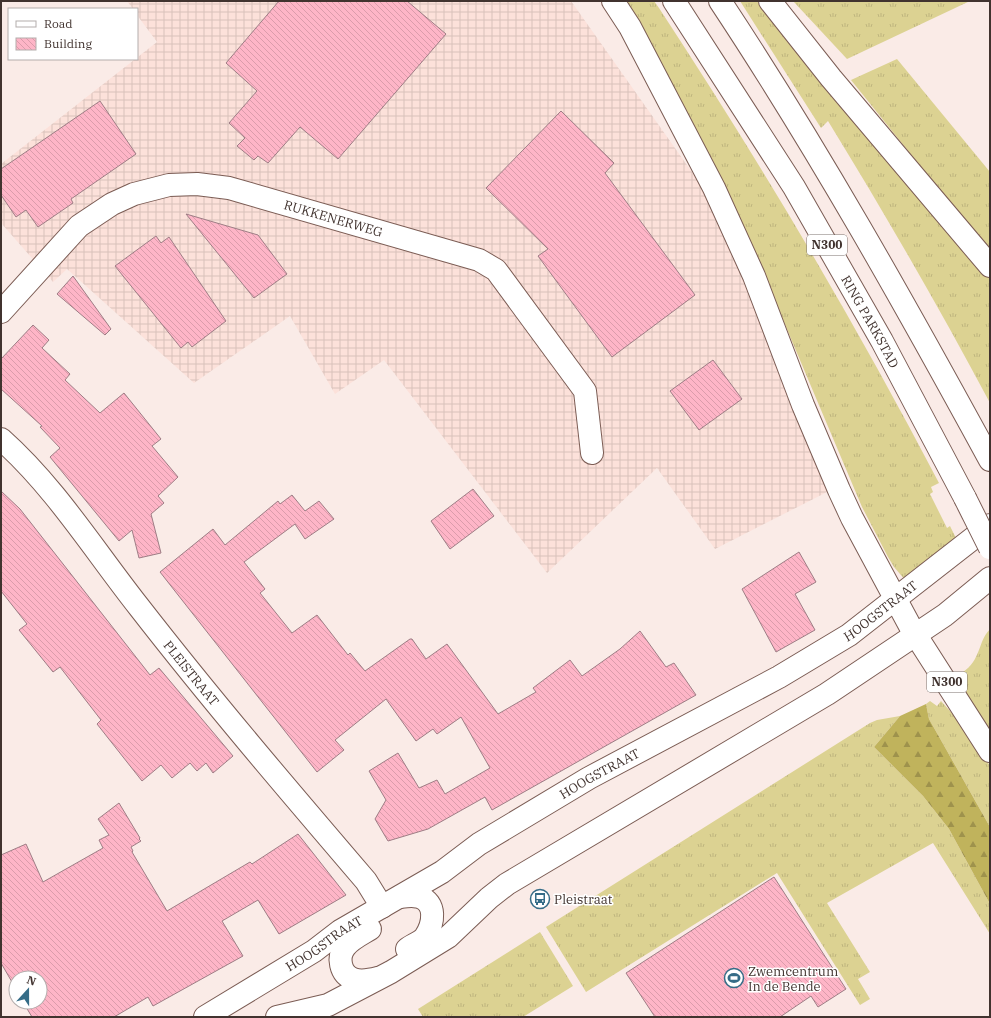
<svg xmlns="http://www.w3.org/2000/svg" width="991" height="1018" font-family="'IBM Plex Serif',serif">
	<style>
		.industrial { fill: url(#industrial-grid) }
		.grass { fill: url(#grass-tufts) }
		.forest { fill: url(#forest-firs) }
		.building { fill: url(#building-back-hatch); stroke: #9e7d85 }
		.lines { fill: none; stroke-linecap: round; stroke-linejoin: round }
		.minor-casing { stroke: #7b5c54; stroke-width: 24 }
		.secondary-casing { stroke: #7b5c54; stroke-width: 24 }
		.trunk-casing { stroke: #7b5c54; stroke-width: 24 }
		.minor { stroke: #fff; stroke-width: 22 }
		.secondary { stroke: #fff; stroke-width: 22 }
		.trunk { stroke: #fff; stroke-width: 22 }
		.trunk-bridge-casing { stroke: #7b5c54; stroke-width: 24; stroke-linecap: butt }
		.trunk-bridge { stroke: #fff; stroke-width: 22 }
		.labels { text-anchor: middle; stroke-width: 3; stroke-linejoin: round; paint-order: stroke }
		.shield { fill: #fff; stroke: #7a706d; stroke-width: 1 }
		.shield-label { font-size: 12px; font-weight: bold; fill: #41332f }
		.street-label { font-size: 13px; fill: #41332f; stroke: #fff }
		.poi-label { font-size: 13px; fill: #41332f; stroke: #fff; text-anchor: start }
	</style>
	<defs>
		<pattern id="industrial-grid" width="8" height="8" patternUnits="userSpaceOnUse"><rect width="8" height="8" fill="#fce1da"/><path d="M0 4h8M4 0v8" fill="none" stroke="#d9c2bb"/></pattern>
		<pattern id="grass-tufts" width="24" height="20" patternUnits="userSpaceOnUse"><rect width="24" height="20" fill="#dcd292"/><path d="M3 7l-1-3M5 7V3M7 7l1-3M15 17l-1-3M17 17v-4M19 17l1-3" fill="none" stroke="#beb57e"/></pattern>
		<pattern id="forest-firs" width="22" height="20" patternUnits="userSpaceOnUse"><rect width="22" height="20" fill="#c0b35c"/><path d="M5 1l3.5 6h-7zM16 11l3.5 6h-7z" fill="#9e924c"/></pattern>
		<pattern id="building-back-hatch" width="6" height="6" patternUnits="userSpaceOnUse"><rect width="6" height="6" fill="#feb5c7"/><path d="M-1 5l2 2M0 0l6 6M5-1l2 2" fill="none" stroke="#db9cab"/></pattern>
	</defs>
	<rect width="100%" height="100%" fill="#faebe7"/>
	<!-- industrial -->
	<polygon class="industrial" points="127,1 571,1 740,240 835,488 715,549 657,468 547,573 384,360 335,394 290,316 194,383 67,269 53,282 1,223 1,164 157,42 137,15 137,9 133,9"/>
	<!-- grass -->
	<g class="grass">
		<path d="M622 1H654L659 8C760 162 854 320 939 483L931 487 933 492 930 494 947 528 950 526 956 538 906 581 894 567 888 557 862 507 767 282Z"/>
		<path d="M740 1H757L990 279V403C939 307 885 214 828 121L821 128Z"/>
		<polygon points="793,1 970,1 847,59"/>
		<polygon points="897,59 990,172 990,253 851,80"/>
		<path d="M990 629V733L961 685 967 681 962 673C982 659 977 643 990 629Z"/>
		<polygon points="930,701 937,706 941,701 960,722 990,766 990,827 929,719 926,704"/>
		<polygon points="900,716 874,747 923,796 949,829 990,904 990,934 933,843 827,903 870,972 858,979 870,999 860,1005 777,873 586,992 546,927 870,723 877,720"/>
		<polygon points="540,932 573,986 523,1017 423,1017 418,1009"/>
	</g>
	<!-- forest -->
	<polygon class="forest" points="926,704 929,719 990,827 990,904 949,829 923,796 874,747 900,716"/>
	<!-- building -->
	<g class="building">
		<polygon points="279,1 407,1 446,34 338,159 300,127 268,163 258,156 254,160 237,146 245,138 229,123 257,91 226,63"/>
		<polygon points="100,101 136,154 71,199 73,203 38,227 26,210 16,217 1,195 1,169"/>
		<polygon points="561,111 614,163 605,173 695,295 612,357 538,256 548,249 486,188"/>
		<polygon points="186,214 258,235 287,274 254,298"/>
		<polygon points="156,236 161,243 169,237 226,321 192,347 188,342 181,348 115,266"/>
		<polygon points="73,276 111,329 105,335 57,294"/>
		<polygon points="33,325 49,340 42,348 70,374 65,380 100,413 124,393 161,439 152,446 178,477 158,496 164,503 151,514 161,553 139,558 132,530 119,541 50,457 60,448 40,427 42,426 1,389 1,359"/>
		<polygon points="713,360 742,399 699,430 670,391"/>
		<polygon points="473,489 494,516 450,549 431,521"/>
		<polygon points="1,491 20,509 150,675 159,668 233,756 213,773 206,763 197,771 190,763 172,778 161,765 142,781 97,724 101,720 60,667 53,672 19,630 27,624 1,591"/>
		<polygon points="292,495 305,511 319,501 334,519 305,539 295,524 244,562 265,589 260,593 292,633 317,615 348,655 350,653 365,671 410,639 412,639 426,659 447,644 498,714 536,692 533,688 570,660 582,676 620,649 640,631 666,667 674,663 696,695 492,810 485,797 428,829 388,841 375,819 386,800 369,771 398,753 419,788 437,780 445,794 490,768 461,717 437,734 433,729 416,741 386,699 335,740 344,750 317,772 160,572 213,529 225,545 278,501 280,504"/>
		<polygon points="799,552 816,582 795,594 815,630 776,652 742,589"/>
		<polygon points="119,803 140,838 139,839 141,841 131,847 133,851 132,852 167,911 250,862 252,864 298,834 346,895 279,934 258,900 222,921 243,956 153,1006 148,997 114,1017 32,1017 23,1002 40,1002 40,978 16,978 16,989 1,963 1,855 26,844 43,882 103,848 99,840 109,835 98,819"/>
		<polygon points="774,877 846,989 818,1007 811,996 780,1017 655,1017 626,973"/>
	</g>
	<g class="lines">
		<defs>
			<g id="minor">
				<path id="s1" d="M1 312 79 226 112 204 134 194 169 185 197 184 229 188 479 260 496 270 585 391 592 453"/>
				<path id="s2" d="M1 439C55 487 94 550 139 607 212 701 289 791 366 881L382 907"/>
			</g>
			<g id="secondary">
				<path d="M400 897C407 896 413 895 419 897 437 902 434 924 425 937 421 942 412 945 407 949"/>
				<path d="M370 929C362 934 351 939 345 947 337 957 340 974 353 979 361 982 370 980 378 978"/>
				<path id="s3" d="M205 1017 314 951 340 931 442 872 479 844 589 778 779 677 849 635 990 525"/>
				<polyline points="277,1017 328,1005 391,972 448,937 489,898 507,884 827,694 945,615 990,578"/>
			</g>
			<g id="trunk">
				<polyline points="613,1 630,27 714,188 754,276 803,405 839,490 852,518 910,626 990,751"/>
				<path id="s4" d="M674 1 794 187 882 341 965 498"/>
				<path d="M720 1C818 149 905 304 990 460"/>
				<polyline points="770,1 831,78 990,266"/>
			</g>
		</defs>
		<!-- minor casing -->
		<use href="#minor" class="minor-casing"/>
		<!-- secondary casing -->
		<use href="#secondary" class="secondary-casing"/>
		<!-- trunk casing -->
		<use href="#trunk" class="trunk-casing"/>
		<!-- minor -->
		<use href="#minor" class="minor"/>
		<!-- secondary -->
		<use href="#secondary" class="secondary"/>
		<!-- trunk -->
		<use href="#trunk" class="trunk"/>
		<defs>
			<polyline id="trunk-bridge" points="965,498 990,548"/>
		</defs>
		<!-- trunk-bridge casing -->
		<use href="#trunk-bridge" class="trunk-bridge-casing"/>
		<!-- trunk-bridge -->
		<use href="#trunk-bridge" class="trunk-bridge"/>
	</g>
	<!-- icons -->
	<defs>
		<symbol id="bus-ring" viewBox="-11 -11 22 22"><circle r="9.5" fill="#fff" stroke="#356c87" stroke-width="1.5"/><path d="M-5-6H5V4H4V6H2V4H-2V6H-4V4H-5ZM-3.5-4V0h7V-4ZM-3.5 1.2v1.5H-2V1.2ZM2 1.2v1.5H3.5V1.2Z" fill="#356c87"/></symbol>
		<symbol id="stadium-ring" viewBox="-11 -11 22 22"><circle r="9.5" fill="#fff" stroke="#356c87" stroke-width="1.5"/><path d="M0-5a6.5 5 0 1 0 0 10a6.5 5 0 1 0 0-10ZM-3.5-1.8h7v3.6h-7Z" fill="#356c87"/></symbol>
	</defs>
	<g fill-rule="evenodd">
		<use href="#bus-ring" x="529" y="888" width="22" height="22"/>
		<use href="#stadium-ring" x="723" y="967" width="22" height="22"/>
	</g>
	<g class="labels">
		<!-- shield labels -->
		<g class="shield">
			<rect x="807" y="235" width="40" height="20" rx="3"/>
			<rect x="927" y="672" width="40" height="20" rx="3"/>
		</g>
		<g class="shield-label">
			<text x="827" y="249">N300</text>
			<text x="947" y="686">N300</text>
		</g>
		<!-- street labels -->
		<g class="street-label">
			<text dy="5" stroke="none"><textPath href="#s1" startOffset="385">RUKKENERWEG</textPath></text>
			<text dy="5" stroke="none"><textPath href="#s4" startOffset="376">RING PARKSTAD</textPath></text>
			<text dy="5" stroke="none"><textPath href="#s3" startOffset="789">HOOGSTRAAT</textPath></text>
			<text dy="5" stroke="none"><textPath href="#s2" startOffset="302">PLEISTRAAT</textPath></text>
			<text dy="5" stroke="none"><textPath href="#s3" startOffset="464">HOOGSTRAAT</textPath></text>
			<text dy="5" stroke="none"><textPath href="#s3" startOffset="140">HOOGSTRAAT</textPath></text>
		</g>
		<!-- poi labels -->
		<g class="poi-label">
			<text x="554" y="904">Pleistraat</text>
			<text x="748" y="976">Zwemcentrum<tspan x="748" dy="15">In de Bende</tspan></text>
		</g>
	</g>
	<!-- border -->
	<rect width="991" height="1018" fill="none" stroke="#41332f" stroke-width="4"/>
	<!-- legend -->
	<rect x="8" y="8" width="130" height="52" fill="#ffffff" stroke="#b3adac"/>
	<rect x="16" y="21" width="20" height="6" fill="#ffffff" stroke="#b3adac"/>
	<text x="44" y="28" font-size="12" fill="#41332f">Road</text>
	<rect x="16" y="38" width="20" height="12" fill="url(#building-back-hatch)" stroke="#b3adac"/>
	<text x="44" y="48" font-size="12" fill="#41332f">Building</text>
	<!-- north arrow -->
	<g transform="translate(28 990) rotate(21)"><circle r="19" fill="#ffffff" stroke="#b3adac"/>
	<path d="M0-3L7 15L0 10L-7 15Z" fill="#356c87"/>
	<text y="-6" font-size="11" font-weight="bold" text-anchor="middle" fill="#41332f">N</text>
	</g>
</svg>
